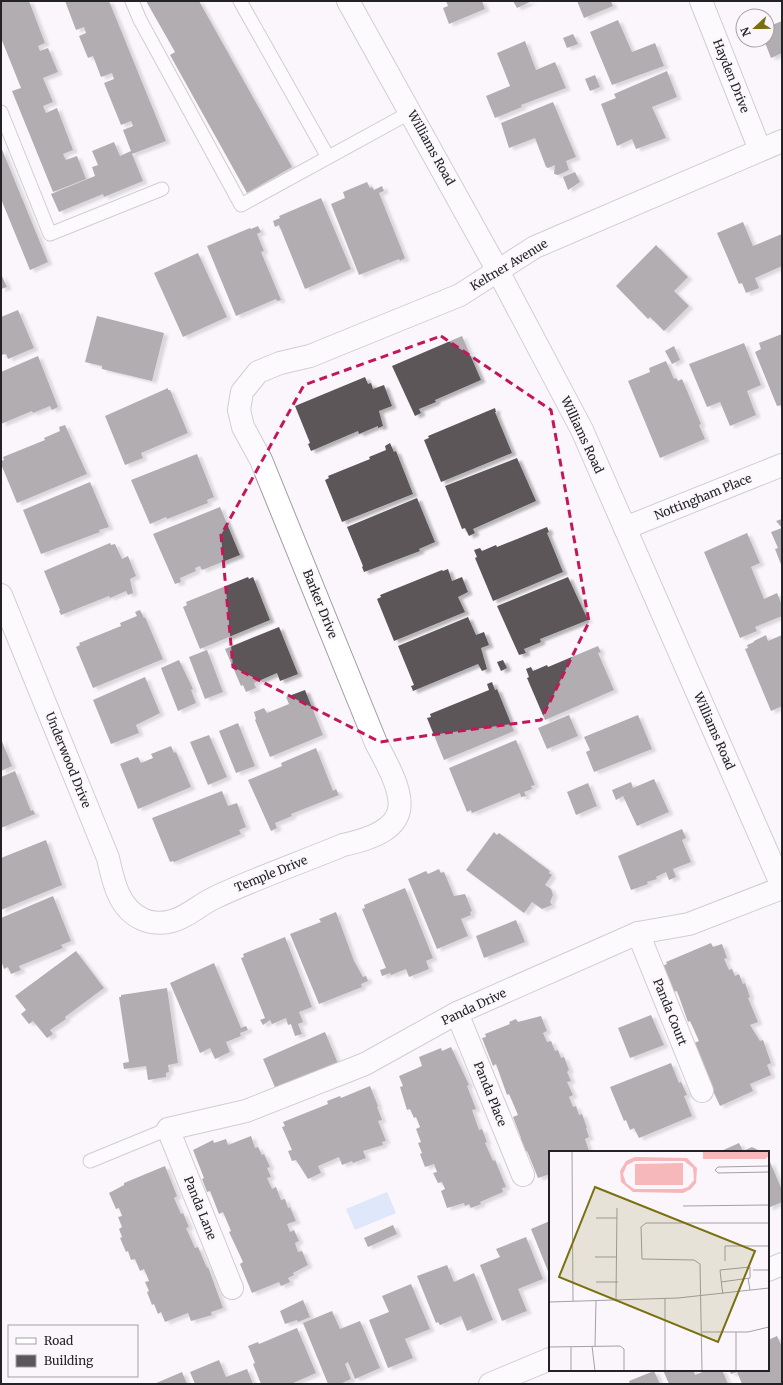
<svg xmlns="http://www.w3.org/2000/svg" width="783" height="1385" font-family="Merriweather,serif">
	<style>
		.water { fill: #bed4f8 }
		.building { fill: #5b5659; filter: url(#shadow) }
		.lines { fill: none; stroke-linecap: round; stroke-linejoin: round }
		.service-casing { stroke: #a19da2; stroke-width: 15 }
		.minor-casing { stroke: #a19da2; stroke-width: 24 }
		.tertiary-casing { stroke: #a19da2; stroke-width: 24 }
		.service { stroke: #fff; stroke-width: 13 }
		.minor { stroke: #fff; stroke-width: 22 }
		.tertiary { stroke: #fff; stroke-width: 22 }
		.marked { fill: none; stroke: #c2185b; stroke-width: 3; stroke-dasharray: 8 5; stroke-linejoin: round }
		.labels { text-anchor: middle; stroke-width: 4; stroke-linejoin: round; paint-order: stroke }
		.street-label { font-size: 12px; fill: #232224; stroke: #faf6fb }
		.inset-road { fill: none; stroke: #a4a1a5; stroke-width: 1 }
		.view { fill: #7b7010; fill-opacity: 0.15; stroke: #7b7010; stroke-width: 2 }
		.inset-edge { fill: none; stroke: #232224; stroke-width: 2 }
	</style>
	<defs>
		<filter id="shadow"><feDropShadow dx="4.5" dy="2.5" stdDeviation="1" flood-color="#0004"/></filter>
	</defs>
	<rect width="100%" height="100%" fill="#faf6fb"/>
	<!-- water -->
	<polygon class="water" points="387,1192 396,1213 355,1230 346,1209"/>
	<!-- building -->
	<g class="building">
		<polygon points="1,1 29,1 45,43 38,46 40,51 48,48 58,72 43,78 53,102 43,106 46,113 57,108 73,150 63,154 66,160 77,156 86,179 53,192 12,91 21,88 1,38"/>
		<polygon points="65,1 109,1 166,141 132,154 143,181 104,197 103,194 59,212 51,194 95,176 92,167 98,165 92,151 114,142 120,156 131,151 123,130 133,126 131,121 121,125 104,83 114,79 112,73 101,77 93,56 88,58 79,36 86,33 84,27 76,30"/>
		<polygon points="146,1 199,1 292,167 247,193 170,55 175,52"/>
		<polygon points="446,1 482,1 485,9 449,24 443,8 448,6"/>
		<polygon points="513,1 532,1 517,8"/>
		<polygon points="577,1 611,1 613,6 584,18"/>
		<polygon points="618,20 632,52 655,43 664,66 612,85 590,32"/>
		<polygon points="782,21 782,53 771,58 764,40 767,40 767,27"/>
		<polygon points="573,34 578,44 567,48 563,38"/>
		<polygon points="525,41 536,70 555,62 566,88 521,105 522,107 495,118 486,96 510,86 497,53"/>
		<polygon points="667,71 677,97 652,107 666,138 636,149 632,139 617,146 601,104 616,98 614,94"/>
		<polygon points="595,75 600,87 590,91 585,79"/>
		<polygon points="553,102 576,157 566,161 569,170 558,175 554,174 555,165 548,168 546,167 535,138 509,148 501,123"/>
		<polygon points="1,147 48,262 30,270 1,199"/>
		<polygon points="575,172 580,182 568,190 563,177"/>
		<polygon points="367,182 370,188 372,187 374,190 382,186 384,191 379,193 405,258 400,261 399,259 359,275 331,204 345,198 343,192"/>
		<polygon points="321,198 351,269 305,289 279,225 275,227 273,221 280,218 279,216"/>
		<polygon points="743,222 753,246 782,234 782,266 755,278 759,288 746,293 742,283 739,284 717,233"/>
		<polygon points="258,226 261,232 257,234 264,251 261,252 281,300 277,301 276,299 236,316 207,246 250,228 251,229"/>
		<polygon points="656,245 688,277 674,291 689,306 664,331 650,317 648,319 616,286"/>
		<polygon points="198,253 227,317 183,337 154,273"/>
		<polygon points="1,274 7,287 1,289"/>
		<polygon points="18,310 34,348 8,359 6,354 1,355 1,317"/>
		<polygon points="97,316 164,333 152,381 102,369 102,366 85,362"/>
		<polygon points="782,334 782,405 777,406 755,352 761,349 759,343"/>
		<polygon points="462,336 481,380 435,400 436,402 419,409 421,413 415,416 392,366"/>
		<polygon points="744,343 761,385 747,391 756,415 730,426 720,402 707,407 689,364"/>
		<polygon points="674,346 680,360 672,364 665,351"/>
		<polygon points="38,356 58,407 52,410 50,406 33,413 32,411 1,424 1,372"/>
		<polygon points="666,361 674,379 676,378 678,381 682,379 701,424 699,425 705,439 660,458 628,381 650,372 649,368"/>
		<polygon points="365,377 368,384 371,383 373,389 384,385 392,406 379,411 383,426 378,428 378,426 359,434 358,431 311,451 308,444 310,443 295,406"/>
		<polygon points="168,388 168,390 170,390 188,433 141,453 143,458 125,465 105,416"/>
		<polygon points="495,408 496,412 495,412 512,453 441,482 424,440 429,438 428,436"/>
		<polygon points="65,425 87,474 17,503 1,464 1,461 4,460 3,457 45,440 44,438 60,431 59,427"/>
		<polygon points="390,443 394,452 396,451 413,494 342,522 325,480 329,478 328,476 370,459 369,457 386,450 385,446"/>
		<polygon points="197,454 214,497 207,500 208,503 167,519 166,517 150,524 131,480"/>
		<polygon points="517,458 536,501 473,529 475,533 469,536 465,528 462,529 445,486"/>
		<polygon points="90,482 109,527 99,530 100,532 41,554 23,510"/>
		<polygon points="417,498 435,542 419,549 420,551 364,572 362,567 363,566 347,527"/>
		<polygon points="220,507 240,555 202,570 200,566 195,568 196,571 180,578 181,582 175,584 153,534"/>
		<polygon points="782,519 782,567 775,549 778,548 771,532 782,528 776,521"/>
		<polygon points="547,527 549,532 547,533 563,572 493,601 475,558 477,557 474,550 480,548 482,551 496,545 497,547"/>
		<polygon points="747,533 760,563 751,567 764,599 777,593 782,605 782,616 755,627 757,631 740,638 704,552"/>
		<polygon points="110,543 111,545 115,544 122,559 128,556 136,576 130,579 133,593 128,595 126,591 110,598 109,596 61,615 59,611 60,610 44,571"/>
		<polygon points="448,569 452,581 462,577 468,592 458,597 465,612 394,641 377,599 381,597 380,595 442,570 443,571"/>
		<polygon points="248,577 249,579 253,577 270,620 200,649 183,607 187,605 186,602"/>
		<polygon points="568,577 588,620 540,639 541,642 524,649 526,653 519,655 497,606"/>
		<polygon points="140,610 144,618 145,617 163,659 93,688 76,647 80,645 79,643 121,626 120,623 137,616 135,612"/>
		<polygon points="468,617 476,635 484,632 489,645 481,648 487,669 482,671 478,664 413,691 411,686 414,685 398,646"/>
		<polygon points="279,627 298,674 280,681 277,673 254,683 256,688 246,692 243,685 241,686 225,649"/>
		<polygon points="766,635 768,641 782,635 782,706 771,711 745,649 748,648 747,645 754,642 754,641"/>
		<polygon points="598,646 601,652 598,653 614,690 545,720 527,678 529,677 526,669 531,667 533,671 547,665 548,667"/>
		<polygon points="207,650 223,692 205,699 189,657"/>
		<polygon points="179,660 193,689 191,690 196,703 178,711 161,668"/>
		<polygon points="503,660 507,668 501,671 497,662"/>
		<polygon points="145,677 160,713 136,725 139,733 111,744 93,700"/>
		<polygon points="492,682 495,690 497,689 514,731 444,760 427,718 431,717 430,714 489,690 487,684"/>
		<polygon points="305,690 323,735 270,757 255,720 256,719 254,712 264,708 267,713 289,704 286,697"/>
		<polygon points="569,715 578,736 547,749 538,728"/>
		<polygon points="638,715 652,749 594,772 586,752 590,750 584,737"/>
		<polygon points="238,723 255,766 236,773 219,731"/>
		<polygon points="209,735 227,777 208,785 190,742"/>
		<polygon points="1,739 12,766 1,771"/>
		<polygon points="516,740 535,785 531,786 532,789 524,792 526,796 521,797 520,793 472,813 471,810 467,812 449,768"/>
		<polygon points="171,746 174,753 176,752 191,787 138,809 120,764 138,757 141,763 153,758 151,754"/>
		<polygon points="316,748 333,791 336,789 339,795 291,814 292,816 275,823 277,828 271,831 248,780 282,766 281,763"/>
		<polygon points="15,771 31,811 33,810 35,814 1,828 1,777"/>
		<polygon points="654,779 669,812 637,826 623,796 616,800 612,790 631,782 633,788"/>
		<polygon points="588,783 597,806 576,815 567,792"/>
		<polygon points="222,791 228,806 237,803 246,827 239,830 241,834 174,862 173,861 170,862 152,818"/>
		<polygon points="682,829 686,838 682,840 691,862 673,869 676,877 669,880 666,872 656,877 657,879 647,882 648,884 631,890 618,856"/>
		<polygon points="494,832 497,835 499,833 550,871 549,873 552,875 545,885 551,889 553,895 550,902 552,905 542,909 532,902 524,913 466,870"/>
		<polygon points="46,840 62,885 1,910 1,858"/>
		<polygon points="439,869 441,873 444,872 454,896 465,894 472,911 470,912 471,915 461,919 468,936 437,949 408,879 426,871 428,874"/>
		<polygon points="405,888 433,958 426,961 429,969 409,977 406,969 391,975 390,973 382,976 380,970 386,968 362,909 365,908 364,905"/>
		<polygon points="53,896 71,941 61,945 63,948 19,966 21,970 11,974 8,967 4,969 1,960 1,918"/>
		<polygon points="336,912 354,961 363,977 366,976 368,981 361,984 362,987 319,1004 290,934 321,922 319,919"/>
		<polygon points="516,920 525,942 484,958 476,936"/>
		<polygon points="285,937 312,1007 299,1012 303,1022 298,1024 302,1034 295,1036 291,1024 288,1025 286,1018 272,1024 270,1020 263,1025 260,1020 265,1018 241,958 244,957 243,954"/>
		<polygon points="711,943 713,947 722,944 727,958 724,959 729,970 732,969 735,976 739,974 743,984 745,983 750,997 748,998 758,1022 750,1025 760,1041 763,1040 771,1063 767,1065 771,1075 750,1084 753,1091 720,1106 701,1065 703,1065 694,1043 699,1041 690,1021 688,1022 677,991 673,992 662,966 667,964 666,962"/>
		<polygon points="76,951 104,988 65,1017 66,1019 50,1030 53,1034 47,1038 33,1021 29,1024 21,1014 26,1010 15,996"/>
		<polygon points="214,963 241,1028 246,1026 248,1030 240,1033 241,1036 226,1042 230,1052 215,1059 210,1048 200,1053 170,983"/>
		<polygon points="167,988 178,1063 168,1065 169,1072 166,1073 166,1077 148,1080 146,1066 124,1069 123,1063 129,1062 119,997 121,997 121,995"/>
		<polygon points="651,1015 664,1045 630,1058 618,1028"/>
		<polygon points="541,1016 547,1031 543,1033 547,1042 551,1041 555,1051 558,1050 561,1058 564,1057 569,1070 567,1072 571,1081 567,1082 573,1095 569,1097 573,1107 576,1106 579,1115 582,1114 587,1128 586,1128 589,1137 585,1139 589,1151 550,1152 550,1174 538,1178 527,1151 524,1153 519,1139 521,1138 513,1117 518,1115 509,1094 507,1095 496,1064 493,1066 482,1038 486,1037 485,1034 510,1024 509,1022 516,1019 518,1022"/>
		<polygon points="325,1032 339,1066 277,1092 263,1059"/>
		<polygon points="451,1047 469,1085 467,1086 476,1109 472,1110 479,1130 482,1129 487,1142 485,1143 493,1161 495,1160 506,1187 502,1188 503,1192 480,1202 481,1204 471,1208 469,1204 465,1206 464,1203 447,1208 441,1191 445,1189 442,1182 438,1183 433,1173 437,1172 434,1164 425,1167 420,1154 422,1153 418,1143 421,1142 416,1129 420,1127 416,1117 414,1118 410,1109 407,1110 400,1087 403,1086 399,1076 422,1066 419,1057 441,1048 442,1051"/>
		<polygon points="671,1063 679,1083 681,1082 687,1095 684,1096 692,1116 639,1138 634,1128 630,1130 626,1120 624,1121 610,1087"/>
		<polygon points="370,1086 378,1106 377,1107 382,1120 378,1121 386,1141 382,1142 383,1145 363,1151 366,1158 353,1163 352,1161 342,1165 339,1157 318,1166 321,1173 308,1179 296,1160 292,1161 288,1151 292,1150 282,1127 285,1126 283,1122 328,1104 327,1101 340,1096 341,1098"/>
		<polygon points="251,1136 255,1148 258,1147 262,1155 264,1154 270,1167 267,1168 271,1177 267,1178 272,1189 276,1187 281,1200 285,1199 288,1208 290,1207 296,1221 287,1224 290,1232 294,1230 299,1241 295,1243 298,1252 302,1251 308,1265 293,1273 294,1275 288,1278 290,1282 281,1286 279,1282 252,1293 240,1264 243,1262 229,1232 231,1231 223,1212 219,1214 210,1191 207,1192 202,1179 204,1178 193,1150 213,1140 214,1143 226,1139 228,1145"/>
		<polygon points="739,1143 743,1151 752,1147 762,1152 719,1152"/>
		<polygon points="770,1162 782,1190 782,1202 768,1208 768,1163"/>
		<polygon points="165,1166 177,1196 174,1198 181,1214 183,1213 189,1227 186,1228 195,1248 198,1247 207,1268 208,1267 223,1308 211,1312 212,1315 191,1321 188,1313 165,1322 161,1312 158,1314 154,1304 152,1305 147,1292 149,1291 145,1282 149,1281 144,1269 140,1271 135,1259 131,1260 128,1251 126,1252 120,1238 122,1237 119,1229 122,1227 118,1217 122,1216 119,1208 116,1209 109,1193 124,1185 124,1183"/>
		<polygon points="550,1221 550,1276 531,1229"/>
		<polygon points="393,1225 397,1234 368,1247 364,1238"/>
		<polygon points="526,1237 543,1279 518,1289 527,1311 502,1321 480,1265 500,1257 496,1249"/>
		<polygon points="447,1265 454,1282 474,1273 493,1320 467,1331 461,1316 440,1325 438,1322 436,1323 417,1276"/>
		<polygon points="411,1284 430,1329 405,1339 413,1358 388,1368 369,1320 389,1312 382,1296"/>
		<polygon points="303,1300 310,1317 298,1322 297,1320 285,1324 280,1311"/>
		<polygon points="332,1311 340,1329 360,1321 380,1368 355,1379 348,1362 345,1364 351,1379 340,1384 328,1384 303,1323"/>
		<polygon points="297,1328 316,1373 291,1384 261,1384 253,1364 255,1363 248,1346 258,1342 259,1344"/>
		<polygon points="777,1336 782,1347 782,1384 742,1384 737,1372 731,1374 729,1370 768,1370 768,1340"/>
		<polygon points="219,1360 226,1377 247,1369 253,1384 195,1384 190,1372"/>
		<polygon points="663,1370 693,1370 695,1375 707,1370 722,1370 728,1384 669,1384"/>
		<polygon points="654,1371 660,1384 630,1384 629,1381"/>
		<polygon points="182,1372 187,1384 154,1384"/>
	</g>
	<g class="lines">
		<defs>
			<g id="service">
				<polyline points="132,1 140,20 241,205 411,112"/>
				<polyline points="240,1 328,157"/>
				<polyline points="1,112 50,234 162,189"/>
				<polyline points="90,1161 168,1129"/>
			</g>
			<g id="minor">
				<polyline points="701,1 760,150"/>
				<polyline points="625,528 782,465"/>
				<path d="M1 595 108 858C113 880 118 908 142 919 150 923 163 924 172 921 188 917 199 905 214 898 256 878 300 863 343 845 419 829 406 798 376 743L261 460 243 427 239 410 242 392 258 372 280 363 310 356 460 295 535 247 782 141"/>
				<polyline points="638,933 702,1091"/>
				<polyline points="457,1013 523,1175"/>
				<polyline points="768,1270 782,1264"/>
				<polyline points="232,1288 168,1129 246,1111 365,1064 457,1013 638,933 689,924 782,888"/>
				<polyline points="490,1384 550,1359"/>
			</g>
			<polyline id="tertiary" points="348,1 498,271 582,430 782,886"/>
		</defs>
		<!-- service casing -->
		<use href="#service" class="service-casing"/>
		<!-- minor casing -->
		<use href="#minor" class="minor-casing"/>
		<!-- tertiary casing -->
		<use href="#tertiary" class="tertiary-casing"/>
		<!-- service -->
		<use href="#service" class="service"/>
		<!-- minor -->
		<use href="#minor" class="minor"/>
		<!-- tertiary -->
		<use href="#tertiary" class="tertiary"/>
	</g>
	<!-- marked area -->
	<path d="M0 0H783V1385H0ZM441 336 551 410 589 622 541 720 380 742 233 667 221 535 304 385Z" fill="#faf6fb" fill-opacity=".55" fill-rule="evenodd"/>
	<path class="marked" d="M441 336 551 410 589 622 541 720 380 742 233 667 221 535 304 385Z"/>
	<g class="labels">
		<!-- street labels -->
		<g class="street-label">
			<text transform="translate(731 76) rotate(68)" y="4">Hayden Drive</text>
			<text transform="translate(431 148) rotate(61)" y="4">Williams Road</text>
			<text transform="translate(509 265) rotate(-31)" y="4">Keltner Avenue</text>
			<text transform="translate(582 435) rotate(65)" y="4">Williams Road</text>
			<text transform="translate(703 497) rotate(-22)" y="4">Nottingham Place</text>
			<text transform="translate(320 604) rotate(68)" y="4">Barker Drive</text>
			<text transform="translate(714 731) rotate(66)" y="4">Williams Road</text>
			<text transform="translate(68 760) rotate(68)" y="4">Underwood Drive</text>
			<text transform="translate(271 874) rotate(-22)" y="4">Temple Drive</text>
			<text transform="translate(474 1007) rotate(-25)" y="4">Panda Drive</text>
			<text transform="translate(670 1012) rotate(68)" y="4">Panda Court</text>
			<text transform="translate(490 1094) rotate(68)" y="4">Panda Place</text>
			<text transform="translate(200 1208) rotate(68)" y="4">Panda Lane</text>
		</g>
	</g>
	<!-- overview -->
	<g transform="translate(549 1151)">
		<rect width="220" height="220" fill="#faf6fb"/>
		<path d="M154 0H220V5L216 8H154ZM86 6 138 7 148 17 147 32 142 38 134 42 84 41 72 31 71 20 77 10ZM86 10H135L144 17 145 29 139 36 133 38H85L77 32 74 23 78 14ZM134 12V34H86V13Z" fill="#f6b8bb" fill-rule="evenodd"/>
		<path class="inset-road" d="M23 0 24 150M220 15 169 16 166 19 169 22 220 21M134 55 220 54M47 67H68M46 106H68M176 110V95H220M204 119H220M199 127 201 139M47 131H69M172 131 201 127V116L171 119 173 137 174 143M116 148V220M67 149 68 57M0 151 129 147 220 137M153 181H199L220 176M187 181V220M43 195 46 220M46 195 47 150M0 196 71 195 75 198V220M22 196V220M153 220 151 113 145 109 93 108 92 76 97 72H220"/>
		<path class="view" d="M46 36 206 100 169 191 10 126Z"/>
		<rect width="220" height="220" class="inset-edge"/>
	</g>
	<!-- border -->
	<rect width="783" height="1385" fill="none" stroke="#232224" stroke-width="4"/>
	<!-- legend -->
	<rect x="8" y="1325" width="130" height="52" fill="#faf6fb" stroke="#a4a1a5"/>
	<rect x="16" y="1338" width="20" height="6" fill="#ffffff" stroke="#a4a1a5"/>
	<text x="44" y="1345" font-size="12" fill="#232224">Road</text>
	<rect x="16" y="1355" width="20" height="12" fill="#5b5659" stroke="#a4a1a5"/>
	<text x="44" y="1365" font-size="12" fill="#232224">Building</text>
	<!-- north arrow -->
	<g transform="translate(755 28) rotate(248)"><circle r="19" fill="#faf6fb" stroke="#a4a1a5"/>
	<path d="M0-3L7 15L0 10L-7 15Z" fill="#7b7010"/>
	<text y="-6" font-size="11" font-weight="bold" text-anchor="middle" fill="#232224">N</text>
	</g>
</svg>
